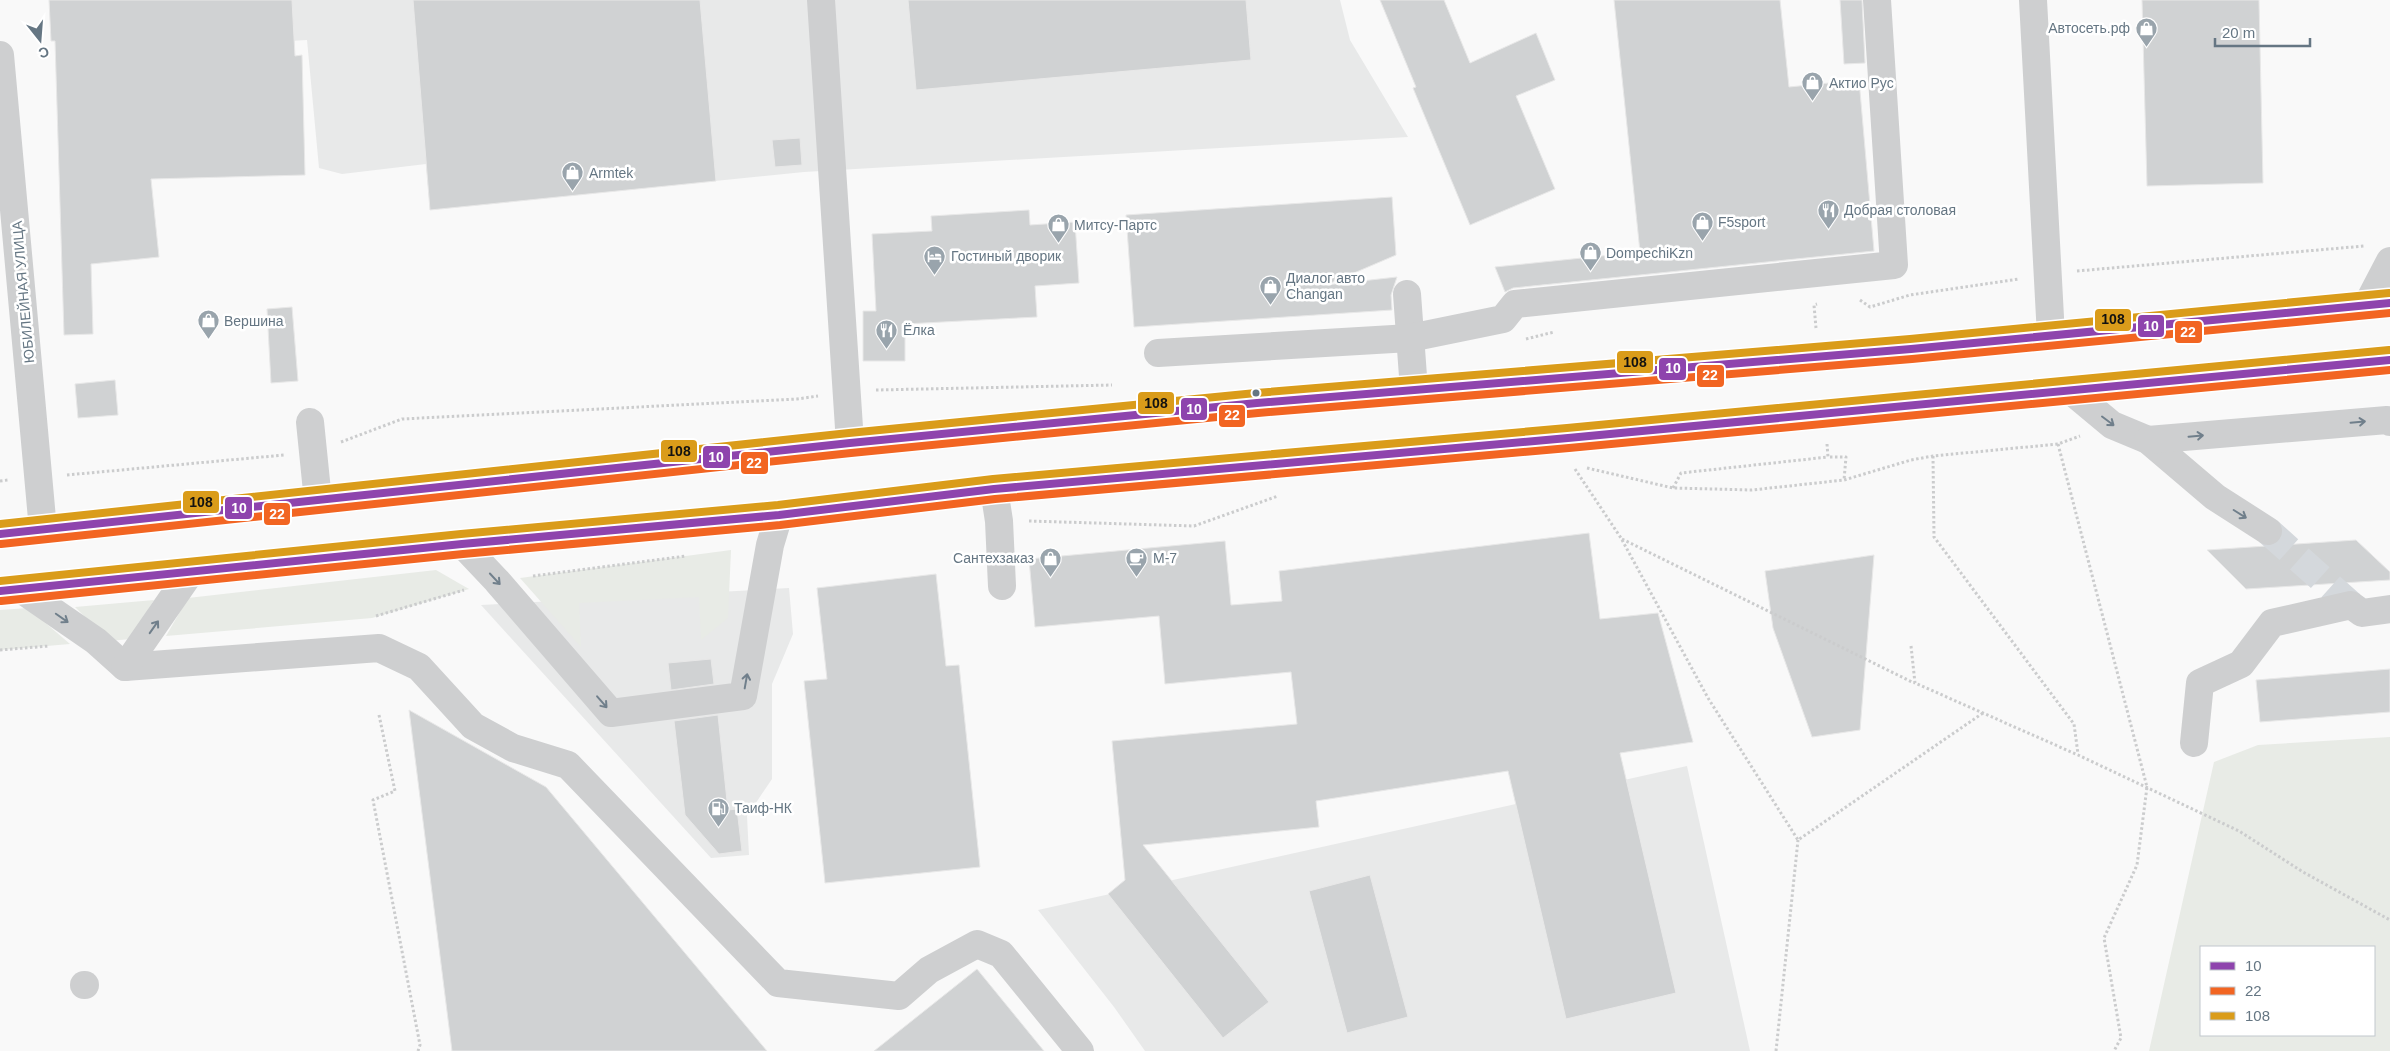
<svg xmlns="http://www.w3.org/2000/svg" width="2390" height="1051" font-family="Helvetica,sans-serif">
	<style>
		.built { fill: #e8e9e9 }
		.green { fill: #e8ebe6; fill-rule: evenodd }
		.building { fill: #d0d2d3; stroke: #e8e8e8 }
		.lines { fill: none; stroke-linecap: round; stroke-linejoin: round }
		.minor-tunnel { stroke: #d4d8dc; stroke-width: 28; stroke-dasharray: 28 14; stroke-linecap: butt }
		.path { stroke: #cbcccd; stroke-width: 3; stroke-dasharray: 2.5 2.5; stroke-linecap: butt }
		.minor { stroke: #cecfd0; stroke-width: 28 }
		.major { stroke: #e1e2e2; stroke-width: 28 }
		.bus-1-casing { stroke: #fff; stroke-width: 11 }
		.bus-2-casing { stroke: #fff; stroke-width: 11 }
		.bus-3-casing { stroke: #fff; stroke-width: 11 }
		.bus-1 { stroke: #8e44ad; stroke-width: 8 }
		.bus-2 { stroke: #f26522; stroke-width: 8 }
		.bus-3 { stroke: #da9c1a; stroke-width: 8 }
		.oneway { stroke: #707f8b }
		.bus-dot { fill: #657683; stroke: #fff; stroke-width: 2 }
		.labels { text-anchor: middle; stroke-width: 5; stroke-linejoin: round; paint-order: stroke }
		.poi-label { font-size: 14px; fill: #657683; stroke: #fff; text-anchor: start }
		.street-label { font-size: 14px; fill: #657683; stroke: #fff }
		.line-badge { stroke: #fff; stroke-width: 2 }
		.badge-label { font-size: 14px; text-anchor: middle; font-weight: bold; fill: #fff }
		.pale-badge-label { font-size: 14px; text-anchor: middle; font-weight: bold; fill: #111 }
	</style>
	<rect width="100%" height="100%" fill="#f9f9f9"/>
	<!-- built -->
	<g class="built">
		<polygon points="75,0 1340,0 1350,40 1408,137 804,172 430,210 426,164 342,174 319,168 307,40 108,51"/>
		<polygon points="789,588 793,634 772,684 772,779 747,816 749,855 711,858 481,605"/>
		<polygon points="1687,766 1750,1051 1145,1051 1114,1007 1038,910"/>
	</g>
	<!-- green -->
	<g class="green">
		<polygon points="731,550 728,618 701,640 699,597 579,603 581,647 520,578"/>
		<polygon points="436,570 469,589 372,618 166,636 188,598"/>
		<polygon points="154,600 130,639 109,641 75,607"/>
		<polygon points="28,608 70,644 0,650 0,610"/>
		<path d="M2390 737V1051H2149L2214 762 2258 745ZM2201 947H2374V1035H2201Z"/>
	</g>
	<!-- building -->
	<g class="building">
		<polygon points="49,0 292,0 295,56 302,55 305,175 151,179 159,257 91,264 93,334 64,335 55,41 51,41"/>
		<polygon points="413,0 700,0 716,181 430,210"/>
		<polygon points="908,0 1246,0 1251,60 916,90"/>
		<polygon points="1380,0 1444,0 1470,63 1536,33 1555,80 1516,96 1555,189 1470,225 1413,88 1416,87"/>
		<polygon points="1614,0 1780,0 1789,87 1859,80 1874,251 1513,288 1505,292 1495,267 1640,252"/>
		<polygon points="1840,0 1862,0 1865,63 1844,64"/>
		<polygon points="2142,0 2259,0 2263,183 2147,186"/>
		<polygon points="800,138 802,165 775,167 772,140"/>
		<polygon points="1392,197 1396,255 1326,285 1397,277 1391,295 1392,310 1134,327 1126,215"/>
		<polygon points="1029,210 1030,225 1075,222 1079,283 1035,286 1037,317 905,324 905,361 863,361 863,311 876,311 872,234 932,231 931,216"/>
		<polygon points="292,307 298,381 271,383 267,309"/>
		<polygon points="115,380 118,415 78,418 75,384"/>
		<polygon points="1589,533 1600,619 1658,613 1693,742 1620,753 1676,993 1566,1019 1508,771 1316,801 1319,827 1143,845 1269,1002 1223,1038 1108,894 1125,880 1112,741 1297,724 1291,672 1165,684 1159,616 1035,627 1029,559 1225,541 1231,605 1282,601 1279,571"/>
		<polygon points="2356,540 2390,572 2390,580 2246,589 2207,550"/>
		<polygon points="1874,555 1860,730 1812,737 1773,628 1765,571"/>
		<polygon points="936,574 946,666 959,665 980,867 825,883 804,681 827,679 817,588"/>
		<polygon points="711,659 714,684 671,690 668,663"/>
		<polygon points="2390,669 2390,712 2260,722 2256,680"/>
		<polygon points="409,710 546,787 767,1051 452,1051"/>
		<polygon points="718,715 728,810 737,809 742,851 719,854 685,815 674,721"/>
		<polygon points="1370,875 1408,1017 1347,1033 1309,891"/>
		<polygon points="977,969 1044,1051 874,1051"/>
	</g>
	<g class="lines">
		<!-- minor-tunnel -->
		<polyline class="minor-tunnel" points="2268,531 2351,605"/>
		<!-- path -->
		<g class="path">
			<polyline points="2077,271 2364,246"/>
			<polyline points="1860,300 1870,307 1910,295 2019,279"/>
			<polyline points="1816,328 1814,305 1817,304"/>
			<polyline points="1526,339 1554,332"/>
			<polyline points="876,390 1112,385"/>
			<polyline points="341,442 402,419 797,399 818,396"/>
			<polyline points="1827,444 1828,457 1846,457 1844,480"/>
			<polyline points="2058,444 2147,787 2137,865 2104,938 2121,1038 2114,1051"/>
			<polyline points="1933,456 1934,537 2074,724 2078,754"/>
			<polyline points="1587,468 1673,488 1752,490 1844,480 1911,460 1933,456 2058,444 2080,436"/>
			<polyline points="1575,469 1621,538 1708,698 1798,840 1983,713"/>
			<polyline points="67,475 284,455"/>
			<polyline points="0,481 8,480"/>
			<polyline points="1673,488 1681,473 1828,457"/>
			<polyline points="1029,521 1194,526 1278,496"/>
			<polyline points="1622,539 1914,683"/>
			<polyline points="533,576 686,556"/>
			<polyline points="376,616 464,590"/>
			<polyline points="1911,646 1915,683 2078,755 2239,831 2303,872 2390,920"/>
			<polyline points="0,650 49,646"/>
			<polyline points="379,715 395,791 373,800 420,1045 418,1051"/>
			<polyline points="1776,1051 1798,840"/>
		</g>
		<!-- minor -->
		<g class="minor">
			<polyline points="821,0 850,443"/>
			<polyline points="2033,0 2051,336"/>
			<polyline points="0,55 43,530"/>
			<polyline points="1407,294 1414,390"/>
			<polyline points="2367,305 2390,261"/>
			<polyline points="1158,353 1410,338 1503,319 1515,304 1894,265 1877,0"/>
			<polyline points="2070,390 2112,425 2148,440 2215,497 2268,531"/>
			<polyline points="310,422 318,501"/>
			<polyline points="2148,440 2387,420 2390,422"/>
			<polyline points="994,489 999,521 1002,586"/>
			<polyline points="462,544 497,581 611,713 743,696 770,545 779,515"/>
			<polyline points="22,590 96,641 125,667 379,648 419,667 473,726 513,748 568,765 778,983 899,996 929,970 977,944 1001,954 1080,1051"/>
			<polyline points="125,667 190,573"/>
			<polyline points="2194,743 2200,683 2241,664 2272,623 2351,605 2362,613 2390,609"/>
			<polyline points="84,985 85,985"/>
		</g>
		<!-- major -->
		<g class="major">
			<polyline points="0,534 850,443 1257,403 1911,349 2390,303"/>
			<polyline points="0,591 190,573 462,544 779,515 994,489 1568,438 2390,360"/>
		</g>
		<defs>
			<g id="bus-1">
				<polyline points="0,534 850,443 1257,403 1911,349 2390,303"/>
				<polyline points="0,591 462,544 779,515 994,489 1568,438 2390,360"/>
			</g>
			<g id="bus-2">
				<polyline points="1,544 851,453 1258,413 1912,359 2390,313"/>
				<polyline points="1,601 463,554 780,525 995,499 1569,448 2390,370"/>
			</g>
			<g id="bus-3">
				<polyline points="0,524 849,433 1256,393 1910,339 2389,293"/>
				<polyline points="0,581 461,534 778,505 993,479 1567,428 2389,350"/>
			</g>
		</defs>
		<!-- bus-1 casing -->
		<use href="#bus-1" class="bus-1-casing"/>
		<!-- bus-2 casing -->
		<use href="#bus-2" class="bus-2-casing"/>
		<!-- bus-3 casing -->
		<use href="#bus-3" class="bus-3-casing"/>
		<!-- bus-1 -->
		<use href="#bus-1" class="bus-1"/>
		<!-- bus-2 -->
		<use href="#bus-2" class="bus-2"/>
		<!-- bus-3 -->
		<use href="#bus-3" class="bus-3"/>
	</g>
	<!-- one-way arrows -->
	<defs><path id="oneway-shaft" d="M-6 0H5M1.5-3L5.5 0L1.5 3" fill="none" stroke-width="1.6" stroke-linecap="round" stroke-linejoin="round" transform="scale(1.25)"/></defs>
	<g class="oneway">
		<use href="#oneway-shaft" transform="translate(2108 421) rotate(37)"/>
		<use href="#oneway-shaft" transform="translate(2358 422) rotate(-5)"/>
		<use href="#oneway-shaft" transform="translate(2196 436) rotate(-5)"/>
		<use href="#oneway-shaft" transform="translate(2240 514) rotate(32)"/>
		<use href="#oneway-shaft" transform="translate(495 579) rotate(47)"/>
		<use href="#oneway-shaft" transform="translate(62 618) rotate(35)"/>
		<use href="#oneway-shaft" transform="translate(154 627) rotate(-55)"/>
		<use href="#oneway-shaft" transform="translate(746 681) rotate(-80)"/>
		<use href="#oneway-shaft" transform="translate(602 702) rotate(49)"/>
	</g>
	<!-- icons -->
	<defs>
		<symbol id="shop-pin" viewBox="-11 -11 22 30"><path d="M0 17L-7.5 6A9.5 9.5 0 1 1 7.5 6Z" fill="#99a4ac" stroke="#fff"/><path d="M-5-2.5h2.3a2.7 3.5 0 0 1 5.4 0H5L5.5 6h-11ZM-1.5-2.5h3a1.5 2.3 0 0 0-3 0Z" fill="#fff"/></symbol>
		<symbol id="restaurant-pin" viewBox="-11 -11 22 30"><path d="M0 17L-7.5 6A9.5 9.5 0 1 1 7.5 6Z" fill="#99a4ac" stroke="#fff"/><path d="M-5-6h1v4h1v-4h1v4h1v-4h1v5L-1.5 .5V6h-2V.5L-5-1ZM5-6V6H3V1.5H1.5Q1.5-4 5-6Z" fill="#fff"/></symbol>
		<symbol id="hotel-pin" viewBox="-11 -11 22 30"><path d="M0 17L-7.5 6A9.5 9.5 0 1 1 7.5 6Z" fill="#99a4ac" stroke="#fff"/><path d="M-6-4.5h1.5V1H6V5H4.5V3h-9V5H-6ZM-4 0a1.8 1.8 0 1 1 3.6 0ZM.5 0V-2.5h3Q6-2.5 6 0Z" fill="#fff"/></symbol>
		<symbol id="cafe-pin" viewBox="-11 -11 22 30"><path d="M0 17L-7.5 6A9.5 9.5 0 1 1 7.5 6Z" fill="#99a4ac" stroke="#fff"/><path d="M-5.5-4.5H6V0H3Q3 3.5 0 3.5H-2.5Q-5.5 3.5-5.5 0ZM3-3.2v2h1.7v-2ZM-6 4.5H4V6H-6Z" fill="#fff"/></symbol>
		<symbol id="fuel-pin" viewBox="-11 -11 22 30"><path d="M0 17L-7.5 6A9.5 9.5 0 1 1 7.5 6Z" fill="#99a4ac" stroke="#fff"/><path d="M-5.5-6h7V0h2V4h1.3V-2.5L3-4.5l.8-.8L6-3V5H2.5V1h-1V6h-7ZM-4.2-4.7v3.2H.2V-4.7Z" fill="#fff"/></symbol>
	</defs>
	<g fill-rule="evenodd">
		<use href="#shop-pin" x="2134" y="16" width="25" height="34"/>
		<use href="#shop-pin" x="1800" y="70" width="25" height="34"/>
		<use href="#shop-pin" x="560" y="160" width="25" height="34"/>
		<use href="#restaurant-pin" x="1816" y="198" width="25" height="34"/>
		<use href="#shop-pin" x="1690" y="210" width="25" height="34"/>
		<use href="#shop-pin" x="1046" y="212" width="25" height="34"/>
		<use href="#shop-pin" x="1578" y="240" width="25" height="34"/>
		<use href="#hotel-pin" x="922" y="244" width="25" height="34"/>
		<use href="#shop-pin" x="1258" y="274" width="25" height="34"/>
		<use href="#shop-pin" x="196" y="308" width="25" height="34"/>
		<use href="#restaurant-pin" x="874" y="318" width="25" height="34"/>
		<use href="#shop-pin" x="1038" y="546" width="25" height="34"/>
		<use href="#cafe-pin" x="1124" y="546" width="25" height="34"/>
		<use href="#fuel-pin" x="706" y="796" width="25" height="34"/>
	</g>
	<!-- markers -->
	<circle class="bus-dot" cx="1256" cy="393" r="4.5"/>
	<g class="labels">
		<!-- poi labels -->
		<g class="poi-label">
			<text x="2130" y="33" text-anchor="end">Автосеть.рф</text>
			<text x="1829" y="88">Актио Рус</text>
			<text x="589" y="178">Armtek</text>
			<text x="1844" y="215">Добрая столовая</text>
			<text x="1718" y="227">F5sport</text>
			<text x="1074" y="230">Митсу-Партс</text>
			<text x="1606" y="258">DompechiKzn</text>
			<text x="951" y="261">Гостиный дворик</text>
			<text x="1286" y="283">Диалог авто<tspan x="1286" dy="16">Changan</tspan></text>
			<text x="224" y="326">Вершина</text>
			<text x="903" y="335">Ёлка</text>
			<text x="1034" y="563" text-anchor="end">Сантехзаказ</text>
			<text x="1153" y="563">М-7</text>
			<text x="734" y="813">Таиф-НК</text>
		</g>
		<!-- street labels -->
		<g class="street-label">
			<text transform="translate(23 292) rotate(-95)" y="5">ЮБИЛЕЙНАЯ УЛИЦА</text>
		</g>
	</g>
	<g class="line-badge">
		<rect x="2094" y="308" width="38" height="24" rx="5" fill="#da9c1a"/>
		<rect x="2137" y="314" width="28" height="24" rx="5" fill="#8e44ad"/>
		<rect x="2174" y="320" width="29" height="24" rx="5" fill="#f26522"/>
		<rect x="1616" y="350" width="38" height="24" rx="5" fill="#da9c1a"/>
		<rect x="1658" y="357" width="29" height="24" rx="5" fill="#8e44ad"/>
		<rect x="1696" y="364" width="29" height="24" rx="5" fill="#f26522"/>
		<rect x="1137" y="391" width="38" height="24" rx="5" fill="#da9c1a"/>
		<rect x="1180" y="397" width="28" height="24" rx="5" fill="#8e44ad"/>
		<rect x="1218" y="404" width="28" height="24" rx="5" fill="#f26522"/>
		<rect x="660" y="439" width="38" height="24" rx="5" fill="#da9c1a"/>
		<rect x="702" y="445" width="29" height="24" rx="5" fill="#8e44ad"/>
		<rect x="740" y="451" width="29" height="24" rx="5" fill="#f26522"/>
		<rect x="182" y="490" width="38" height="24" rx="5" fill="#da9c1a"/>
		<rect x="224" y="496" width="29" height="24" rx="5" fill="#8e44ad"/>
		<rect x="263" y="502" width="28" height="24" rx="5" fill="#f26522"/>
	</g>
	<g class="badge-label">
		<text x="2151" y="331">10</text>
		<text x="2188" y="337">22</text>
		<text x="1673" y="373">10</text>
		<text x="1710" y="380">22</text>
		<text x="1194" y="414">10</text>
		<text x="1232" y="420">22</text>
		<text x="716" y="462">10</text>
		<text x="754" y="468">22</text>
		<text x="239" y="513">10</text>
		<text x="277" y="519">22</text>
	</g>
	<g class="pale-badge-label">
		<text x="2113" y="324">108</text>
		<text x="1635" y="367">108</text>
		<text x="1156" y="408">108</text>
		<text x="679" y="456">108</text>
		<text x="201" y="507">108</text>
	</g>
	<!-- legend -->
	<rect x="2200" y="946" width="175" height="90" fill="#ffffff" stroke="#c1c8cd"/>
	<rect x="2210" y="962" width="25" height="8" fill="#8e44ad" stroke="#c1c8cd"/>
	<text x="2245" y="971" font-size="15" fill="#657683">10</text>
	<rect x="2210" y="987" width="25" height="8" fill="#f26522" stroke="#c1c8cd"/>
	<text x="2245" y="996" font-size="15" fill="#657683">22</text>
	<rect x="2210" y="1012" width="25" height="8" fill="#da9c1a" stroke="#c1c8cd"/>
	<text x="2245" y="1021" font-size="15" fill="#657683">108</text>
	<!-- north arrow -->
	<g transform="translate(40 40) rotate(163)" stroke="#ffffff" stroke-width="4" paint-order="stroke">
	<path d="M0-4L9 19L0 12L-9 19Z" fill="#657683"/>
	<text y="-8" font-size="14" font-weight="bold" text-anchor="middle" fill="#657683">С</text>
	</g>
	<!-- scale -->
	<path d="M2215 38v8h95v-8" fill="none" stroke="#657683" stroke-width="2.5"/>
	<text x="2222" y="38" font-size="15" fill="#657683" stroke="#ffffff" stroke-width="4" paint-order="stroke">20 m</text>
</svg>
